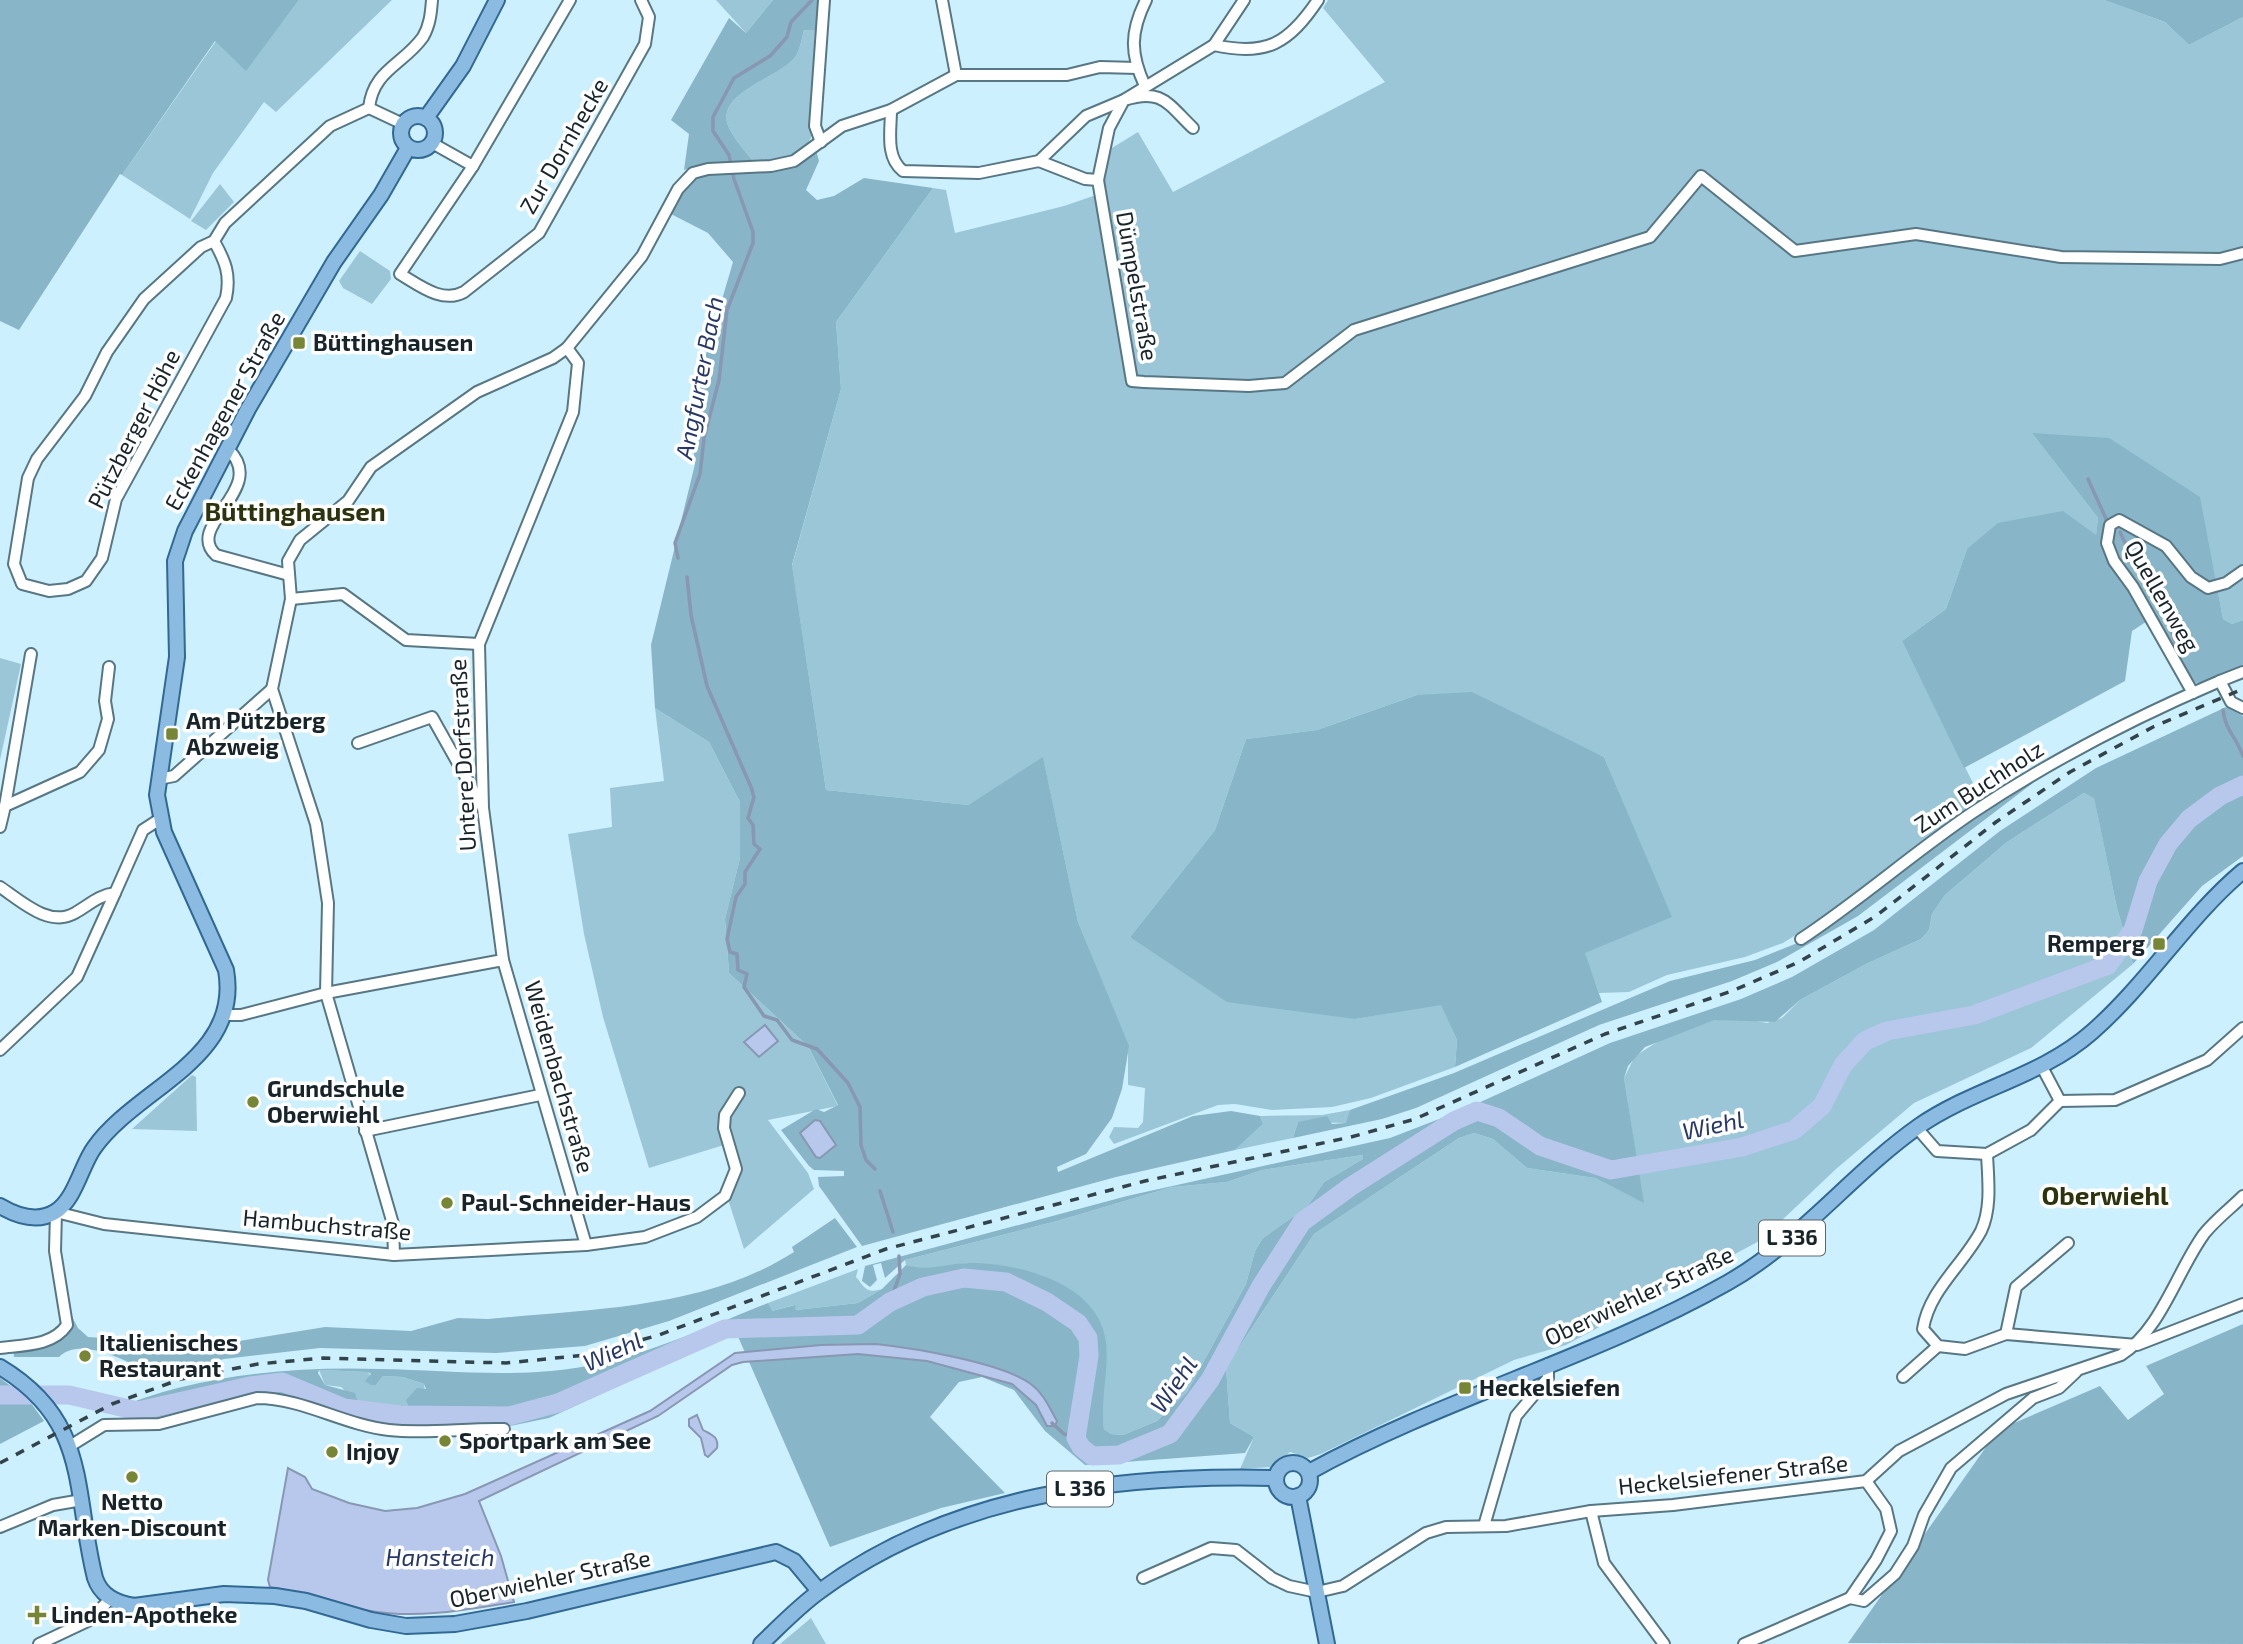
<svg xmlns="http://www.w3.org/2000/svg" width="2243" height="1644" font-family="'Exo 2',sans-serif">
	<style>
		.green { fill: #9bc6d8 }
		.forest { fill: #88b5c8 }
		.water { fill: #b8c8ed; stroke: #8897b2; stroke-width: 2 }
		.lines { fill: none; stroke-linecap: round; stroke-linejoin: round }
		.stream { stroke: #8897b2; stroke-width: 3.5 }
		.river { stroke: #b8c8ed; stroke-width: 19 }
		.minor-casing { stroke: #577784; stroke-width: 14 }
		.major-casing { stroke: #316994; stroke-width: 18 }
		.minor { stroke: #fff; stroke-width: 10 }
		.major { stroke: #8cbbe1; stroke-width: 14 }
		.rail { stroke: #33434a; stroke-width: 3.5; stroke-dasharray: 9 9; stroke-linecap: butt }
		.poi-dot { fill: #768634; stroke: #fff; stroke-width: 2.5 }
		.labels { text-anchor: middle; stroke-width: 7; stroke-linejoin: round; paint-order: stroke }
		.shield { fill: #fff; stroke: #5d666a; stroke-width: 2 }
		.shield-label { font-size: 21px; font-weight: bold; fill: #17242a }
		.street-label { font-size: 23px; fill: #17242a; stroke: #fff }
		.poi-label { font-size: 23px; font-weight: bold; fill: #17242a; stroke: #fff; text-anchor: start }
		.water-label { font-size: 24px; font-style: italic; fill: #273868; stroke: #fff }
		.quarter-label { font-size: 26px; font-weight: bold; fill: #2d340d; stroke: #fff }
	</style>
	<rect width="100%" height="100%" fill="#cdf0ff"/>
	<!-- green -->
	<g class="green">
		<polygon points="299,0 392,0 276,112 264,102 213,173 190,219 122,175 216,41 246,70"/>
		<polygon points="716,0 773,0 746,33"/>
		<polygon points="1328,0 2104,0 2165,22 2189,45 2243,17 2243,620 2232,624 2223,619 2199,497 2033,434 2098,518 2096,536 1967,549 1946,609 1902,641 1982,801 1866,891 1783,943 1745,957 1667,975 1629,992 1599,993 1584,953 1671,917 1604,757 1559,736 1417,695 1317,730 1246,739 1215,830 1130,937 1355,1019 1441,1004 1457,1040 1455,1067 1371,1098 1332,1107 1272,1110 1235,1104 1218,1105 1114,1144 1109,1137 1114,1127 1138,1128 1143,1122 1145,1088 1128,1085 1128,1046 1078,922 1043,758 968,805 826,790 792,566 841,389 836,322 933,188 946,190 955,233 1064,206 1099,194 1112,148 1138,132 1173,192 1385,82 1323,8"/>
		<path d="M804 30H818L811 138C798 161 777 160 753 161 745 151 736 141 730 130 710 93 780 79 796 56 800 49 802 38 804 30Z"/>
		<polygon points="220,184 234,202 206,230 191,221"/>
		<polygon points="360,251 390,271 391,279 372,304 343,288 339,281"/>
		<polygon points="0,658 21,664 0,760"/>
		<polygon points="655,708 709,742 740,802 740,858 725,919 729,973 808,1046 838,1106 768,1120 808,1173 814,1189 744,1249 725,1190 732,1177 724,1145 649,1168 603,1017 584,934 568,834 612,827 610,788 664,781"/>
		<polygon points="2084,793 2094,797 2117,908 2133,964 2031,1048 1914,1103 1836,1169 1761,1240 1566,1345 1514,1360 1321,1454 1308,1458 1290,1452 1271,1467 1240,1469 1254,1437 1230,1423 1226,1367 1314,1234 1459,1138 1474,1133 1493,1139 1527,1168 1595,1178 1643,1202 1624,1078 1635,1056 1662,1039 1715,1020 1740,1018 1767,1023 1782,1018 1800,1000 1866,964 1921,939 1929,930 1932,914 1945,895 2007,842"/>
		<polygon points="192,1075 196,1077 197,1131 132,1129"/>
		<polygon points="1350,1110 1347,1123 1298,1122 1293,1138 1235,1150 1263,1124 1260,1116 1322,1115"/>
		<polygon points="1363,1155 1363,1159 1324,1182 1307,1207 1263,1238 1255,1251 1246,1284 1187,1392 1157,1421 1123,1435 1111,1434 1104,1429 1101,1405 1106,1343 967,1263 921,1270 906,1265 905,1260 1057,1221 1172,1187 1227,1182 1262,1170"/>
		<path d="M858 1269 856 1277C865 1287 865 1294 882 1289L858 1303 796 1310 794 1305 772 1311 769 1309 768 1303Z"/>
		<polygon points="319,1370 368,1372 376,1385 383,1376 403,1377 424,1384 429,1427 400,1427 390,1405 358,1403 341,1387 325,1385"/>
		<polygon points="811,1618 826,1644 780,1644"/>
	</g>
	<!-- forest -->
	<g class="forest">
		<polygon points="0,0 299,0 246,71 215,41 122,175 120,174 19,330 0,321"/>
		<path d="M773 0H821L818 30H804C802 38 800 49 796 56 780 79 710 93 730 130 736 141 745 151 753 161L705 163 684 170 689 134 671 120 729 18 746 33Z"/>
		<polygon points="2104,0 2243,0 2243,17 2189,45 2165,22"/>
		<polygon points="816,150 819,161 806,190 817,200 834,196 864,178 933,188 836,322 841,389 792,565 826,790 968,805 1043,757 1078,922 1129,1046 1122,1089 1112,1118 1086,1154 1057,1167 1058,1172 1193,1116 1231,1111 1260,1116 1263,1124 1235,1150 1116,1177 862,1246 819,1186 818,1177 844,1176 844,1171 814,1170 809,1166 781,1130 816,1109 824,1112 838,1105 808,1046 729,973 725,919 740,858 740,802 709,742 655,708 651,645 695,464 690,409 733,262 708,233 669,213 680,189 692,179 711,173 733,173"/>
		<polygon points="2032,433 2109,438 2200,497 2223,619 2232,624 2243,620 2243,669 2212,682 2193,683 2155,616 2132,631 2125,681 1964,768 1902,641 1946,609 1967,549 1998,523 2063,511 2096,535 2098,518"/>
		<polygon points="1472,692 1604,757 1672,917 1585,953 1602,1002 1455,1067 1457,1040 1441,1005 1355,1019 1227,1002 1130,937 1215,830 1246,739 1317,730 1417,695"/>
		<path d="M2226 707 2243 716V856L2202 886 2133 964 2117 908 2094 798 2084 793 2007 842 1945 895 1932 914 1929 930 1921 939 1866 964 1800 1000 1775 1022 1715 1020 1645 1047 1628 1066 1624 1078 1644 1203 1595 1178 1527 1168 1493 1139 1474 1133 1459 1138 1314 1234 1226 1367 1230 1423 1254 1437 1245 1453 1085 1465 1045 1431 1014 1390 982 1377 959 1382 930 1417 1005 1493 941 1508 830 1547 736 1332 549 1418 510 1426 429 1427 415 1422 406 1400 417 1388 426 1389 424 1384 403 1377 383 1376 376 1385H371L365 1381 371 1374 368 1372 319 1370 318 1373 325 1385 355 1393 358 1403 390 1405 407 1419V1424C378 1436 317 1403 287 1395 276 1392 262 1393 250 1393L142 1421 109 1412C189 1375 293 1366 380 1369 438 1370 494 1376 551 1371 627 1365 698 1331 768 1303L772 1311 795 1305 796 1310 858 1303 882 1289 906 1265C929 1272 947 1263 970 1263 1019 1263 1100 1283 1106 1343 1109 1372 1100 1400 1104 1429L1111 1434 1123 1435 1157 1421 1187 1392 1246 1284 1255 1251 1263 1238 1307 1207 1324 1182 1363 1159V1155L1262 1170 1227 1182 1172 1187 1057 1221 905 1260 885 1278 881 1263 873 1265 877 1280 870 1287 862 1281 865 1266 1127 1196 1390 1138 1465 1109 1610 1043 1741 999 1792 977 1874 930 2000 831 2096 768Z"/>
		<polygon points="2028,780 2033,783 1858,916 1777,962 1732,981 1599,1025 1416,1108 1382,1119 1293,1138 1298,1122 1327,1116 1332,1124 1346,1123 1350,1110 1454,1073 1670,981 1755,960 1800,942 1925,848"/>
		<path d="M835 1218 857 1247 669 1321 585 1346 496 1353 320 1348 224 1359 154 1379C148 1375 143 1369 137 1366 116 1356 77 1338 59 1357H14L13 1349 59 1338 68 1309 78 1328 88 1337 133 1340 154 1349 196 1348 325 1327 411 1331 458 1318 488 1319C590 1309 705 1309 794 1252L792 1247Z"/>
		<polygon points="2243,1324 2243,1644 1848,1643 1998,1430 2100,1386 2128,1420 2164,1394 2146,1366"/>
		<polygon points="0,1378 28,1399 44,1421 0,1444"/>
	</g>
	<!-- water -->
	<g class="water">
		<polygon points="765,1025 778,1041 759,1057 744,1042"/>
		<polygon points="815,1120 820,1121 836,1145 820,1158 816,1157 800,1133"/>
		<path d="M876 1344C913 1348 1005 1363 1032 1385 1044 1394 1050 1409 1057 1421L1055 1426H1047L1036 1405 1012 1384 927 1361 858 1354 743 1362 732 1365 658 1416 479 1501 501 1556 514 1602C464 1610 419 1619 370 1611 336 1606 304 1592 270 1587L268 1580 288 1468 305 1477 312 1489 349 1503 385 1511 417 1508 465 1494 650 1411 735 1353 821 1345Z"/>
		<path d="M697 1415 703 1430C712 1435 719 1437 717 1448L708 1457 705 1455 701 1438 689 1426V1419Z"/>
	</g>
	<g class="lines">
		<!-- stream -->
		<g class="stream">
			<polyline points="2088,479 2107,521"/>
			<path d="M2120 532C2131 559 2152 579 2164 606 2170 620 2173 637 2178 653"/>
			<polyline points="678,558 675,543 700,474 704,438 719,380 727,310 753,243 753,232 734,179 729,155 713,131 713,117 734,78 770,56 787,37 791,22 812,0"/>
			<polyline points="687,577 691,615 707,686 751,787 754,797 748,818 753,825 754,844 760,849 745,872 745,884 736,897 727,939 730,952 737,954 738,970 747,974 744,987 764,1016 777,1020 792,1040 817,1049 848,1083 860,1107 861,1145 866,1160 875,1169"/>
			<path d="M2223 710C2225 730 2237 738 2243 756"/>
			<polyline points="880,1191 893,1232"/>
			<polyline points="890,1302 900,1274 899,1256"/>
			<polyline points="1052,1423 1064,1434 1076,1438"/>
		</g>
		<!-- river -->
		<polyline class="river" points="0,1395 69,1395 138,1411 250,1386 282,1382 344,1408 400,1415 509,1416 558,1403 725,1329 858,1325 890,1302 923,1287 964,1278 1006,1282 1047,1302 1078,1323 1088,1338 1089,1356 1076,1438 1081,1447 1092,1456 1119,1455 1170,1434 1210,1380 1261,1286 1302,1222 1350,1187 1454,1121 1477,1111 1499,1118 1540,1146 1611,1170 1742,1147 1794,1130 1822,1106 1843,1065 1865,1041 1887,1031 1974,1015 2108,965 2133,930 2148,881 2168,844 2189,819 2220,796 2243,785"/>
		<defs>
			<g id="minor">
				<polyline points="942,0 956,75"/>
				<path d="M1214 45C1267 57 1289 43 1318 0"/>
				<path d="M1145 86C1130 54 1130 32 1146 0"/>
				<path d="M891 110C891 130 885 157 903 171L979 173 1039 161 1086 116 1124 100 1214 45 1244 0"/>
				<path d="M403 124 369 108C373 70 403 65 423 37 430 25 431 13 432 0"/>
				<polyline points="821,142 815,126 824,0"/>
				<polyline points="432,143 473,166 570,0"/>
				<polyline points="1039,161 1085,179 1098,180 1132,381 1144,382 1249,386 1285,383 1354,330 1650,237 1701,176 1795,251 1916,234 2061,257 2220,259 2243,253"/>
				<path d="M473 166 400 274C419 285 442 304 464 292L539 233 645 44 649 17 641 0"/>
				<path d="M1098 180 1109 128 1124 100C1162 88 1167 103 1193 128"/>
				<path d="M214 241C225 261 231 274 226 298L116 499 102 558 86 581 68 589 49 591 22 584 14 564 28 478 37 459 85 396 107 352 144 299 201 247 214 241 225 223 330 126 369 108"/>
				<path d="M228 449C270 489 183 525 216 555L289 575"/>
				<polyline points="291,599 343,594 406,640 479,644"/>
				<polyline points="2243,672 2220,681 2231,702 2243,708"/>
				<polyline points="2193,693 2133,587 2114,561 2107,543 2110,525 2119,520 2166,546 2191,577 2208,588 2226,583 2243,571"/>
				<polyline points="358,743 432,717 482,806"/>
				<polyline points="159,779 174,776 272,689"/>
				<polyline points="5,806 31,654"/>
				<polyline points="0,827 5,806 80,772 99,750 108,719 105,701 109,667"/>
				<path d="M0 887C21 901 49 928 75 913 89 905 99 895 115 893L143 830 160 819"/>
				<path d="M1801 939C1860 900 1913 853 1972 813 2050 761 2133 718 2220 681"/>
				<polyline points="503,960 586,1245"/>
				<polyline points="226,1015 241,1015 326,993 328,903 316,824 272,689 291,599 288,561 300,540 348,501 371,467 477,392 553,358 567,348 642,256 678,189 693,173 708,169 771,166 794,161 842,126 891,110 956,75 1067,75 1100,67 1137,68"/>
				<polyline points="0,1050 77,977 115,893"/>
				<path d="M2042 1067 2060 1101 2031 1130 1987 1154C1988 1178 1992 1208 1981 1231 1963 1265 1929 1290 1923 1329L1938 1346 1965 1349 2006 1334 2137 1345 2243 1304"/>
				<polyline points="2060,1101 2115,1100 2207,1060 2243,1028"/>
				<polyline points="1917,1128 1937,1151 1987,1154"/>
				<polyline points="365,1131 540,1095"/>
				<polyline points="394,1255 393,1224 326,993 503,960 483,808 479,644 573,412 578,363 567,348"/>
				<polyline points="2006,1334 2016,1287 2068,1243"/>
				<path d="M0 1348C24 1345 53 1346 67 1325L55 1251 56 1212 104 1224 394 1255 586 1245 645 1237 697 1217 725 1196 736 1169 724 1128 725 1115 739 1093"/>
				<polyline points="1903,1377 1938,1346"/>
				<path d="M70 1446 104 1425 159 1424 257 1398C302 1398 344 1425 389 1430 426 1434 466 1428 504 1429"/>
				<polyline points="1591,1511 1604,1563 1664,1644"/>
				<polyline points="1484,1526 1516,1416 1548,1378 1548,1364"/>
				<polyline points="0,1527 53,1505 82,1500"/>
				<path d="M1143 1578 1211 1548 1236 1550 1272 1578 1289 1586 1317 1592 1343 1586 1426 1533 1446 1527 1506 1526 1591 1511 1673 1505 1866 1481 1899 1451 2006 1394 2121 1355C2161 1330 2177 1271 2204 1234 2215 1220 2231 1208 2243 1196"/>
				<polyline points="1850,1598 1864,1601 1895,1574 1913,1546 1924,1515 1951,1468 2033,1398 2059,1388 2076,1372"/>
				<polyline points="39,1644 90,1620 110,1599"/>
				<polyline points="1744,1644 1850,1598 1876,1560 1891,1531 1886,1509 1866,1481"/>
			</g>
			<g id="major">
				<circle cx="418" cy="133" r="17"/>
				<polyline points="426,118 463,66 497,0"/>
				<path d="M0 1206C17 1216 37 1223 55 1212 75 1200 81 1166 94 1148 137 1087 242 1060 226 970L164 832 157 795 177 657 175 561 185 531 248 409 334 262 381 195 408 148"/>
				<path d="M0 1367C90 1421 73 1490 95 1578 101 1596 116 1603 134 1606L224 1594 275 1596 306 1601 371 1620 406 1626 455 1624 527 1611 776 1552 794 1561 819 1591"/>
				<circle cx="1293" cy="1480" r="17"/>
				<path d="M1309 1472C1443 1398 1594 1358 1727 1283 1800 1242 1851 1174 1919 1126 1974 1088 2041 1077 2092 1032 2148 983 2187 918 2243 871"/>
				<polyline points="1298,1496 1327,1644"/>
				<path d="M761 1644C780 1626 799 1606 820 1591 952 1494 1116 1474 1276 1478"/>
			</g>
		</defs>
		<!-- minor casing -->
		<use href="#minor" class="minor-casing"/>
		<!-- major casing -->
		<use href="#major" class="major-casing"/>
		<!-- minor -->
		<use href="#minor" class="minor"/>
		<!-- major -->
		<use href="#major" class="major"/>
		<!-- rail -->
		<polyline class="rail" points="0,1463 112,1404 181,1379 258,1364 323,1358 506,1363 586,1355 659,1335 886,1249 1145,1181 1351,1137 1415,1119 1605,1034 1732,991 1799,962 1876,916 1996,822 2070,772 2153,727 2243,689"/>
	</g>
	<!-- markers -->
	<g class="poi-dot">
		<rect x="292" y="336" width="14" height="14" rx="3.5"/>
		<rect x="165" y="727" width="14" height="14" rx="3.5"/>
		<rect x="2152" y="937" width="14" height="14" rx="3.5"/>
		<circle cx="253" cy="1102" r="7"/>
		<circle cx="447" cy="1203" r="7"/>
		<circle cx="85" cy="1356" r="7"/>
		<rect x="1458" y="1381" width="14" height="14" rx="3.5"/>
		<circle cx="445" cy="1441" r="7"/>
		<circle cx="332" cy="1452" r="7"/>
		<circle cx="132" cy="1477" r="7"/>
		<path d="M33.5 1604.5h7v7h7v7h-7v7h-7v-7h-7v-7h7z"/>
	</g>
	<g class="labels">
		<!-- shield labels -->
		<g class="shield">
			<rect x="1759" y="1220.5" width="66" height="35" rx="5"/>
			<rect x="1047" y="1471.5" width="66" height="35" rx="5"/>
		</g>
		<g class="shield-label">
			<text x="1792" y="1245">L 336</text>
			<text x="1080" y="1496">L 336</text>
		</g>
		<!-- street labels -->
		<g class="street-label">
			<text transform="translate(564 146) rotate(-60)" y="8">Zur Dornhecke</text>
			<text transform="translate(1137 286) rotate(80)" y="8">Dümpelstraße</text>
			<text transform="translate(225 411) rotate(-61)" y="8">Eckenhagener Straße</text>
			<text transform="translate(134 429) rotate(-63)" y="8">Pützberger Höhe</text>
			<text transform="translate(2162 596) rotate(60)" y="8">Quellenweg</text>
			<text transform="translate(463 755) rotate(-93)" y="8">Untere Dorfstraße</text>
			<text transform="translate(1979 787) rotate(-33)" y="8">Zum Buchholz</text>
			<text transform="translate(559 1077) rotate(74)" y="8">Weidenbachstraße</text>
			<text transform="translate(327 1225) rotate(5)" y="8">Hambuchstraße</text>
			<text transform="translate(1639 1296) rotate(-25)" y="8">Oberwiehler Straße</text>
			<text transform="translate(1733 1475) rotate(-6)" y="8">Heckelsiefener Straße</text>
			<text transform="translate(550 1579) rotate(-12)" y="8">Oberwiehler Straße</text>
		</g>
		<!-- poi labels -->
		<g class="poi-label">
			<text x="313" y="351">Büttinghausen</text>
			<text x="186" y="729">Am Pützberg<tspan x="186" dy="26">Abzweig</tspan></text>
			<text x="2145" y="952" text-anchor="end">Remperg</text>
			<text x="267" y="1097">Grundschule<tspan x="267" dy="26">Oberwiehl</tspan></text>
			<text x="461" y="1211">Paul-Schneider-Haus</text>
			<text x="99" y="1351">Italienisches<tspan x="99" dy="26">Restaurant</tspan></text>
			<text x="1479" y="1396">Heckelsiefen</text>
			<text x="459" y="1449">Sportpark am See</text>
			<text x="346" y="1460">Injoy</text>
			<text x="132" y="1510" text-anchor="middle">Netto<tspan x="132" dy="26">Marken-Discount</tspan></text>
			<text x="51" y="1623">Linden-Apotheke</text>
		</g>
		<!-- water labels -->
		<g class="water-label">
			<text transform="translate(700 378) rotate(-79)" y="8">Angfurter Bach</text>
			<text transform="translate(1713 1126) rotate(-12)" y="8">Wiehl</text>
			<text transform="translate(613 1352) rotate(-24)" y="8">Wiehl</text>
			<text transform="translate(1174 1385) rotate(-55)" y="8">Wiehl</text>
			<text x="440" y="1566">Hansteich</text>
		</g>
		<!-- quarter labels -->
		<g class="quarter-label">
			<text x="295" y="521">Büttinghausen</text>
			<text x="2105" y="1205">Oberwiehl</text>
		</g>
	</g>
</svg>
